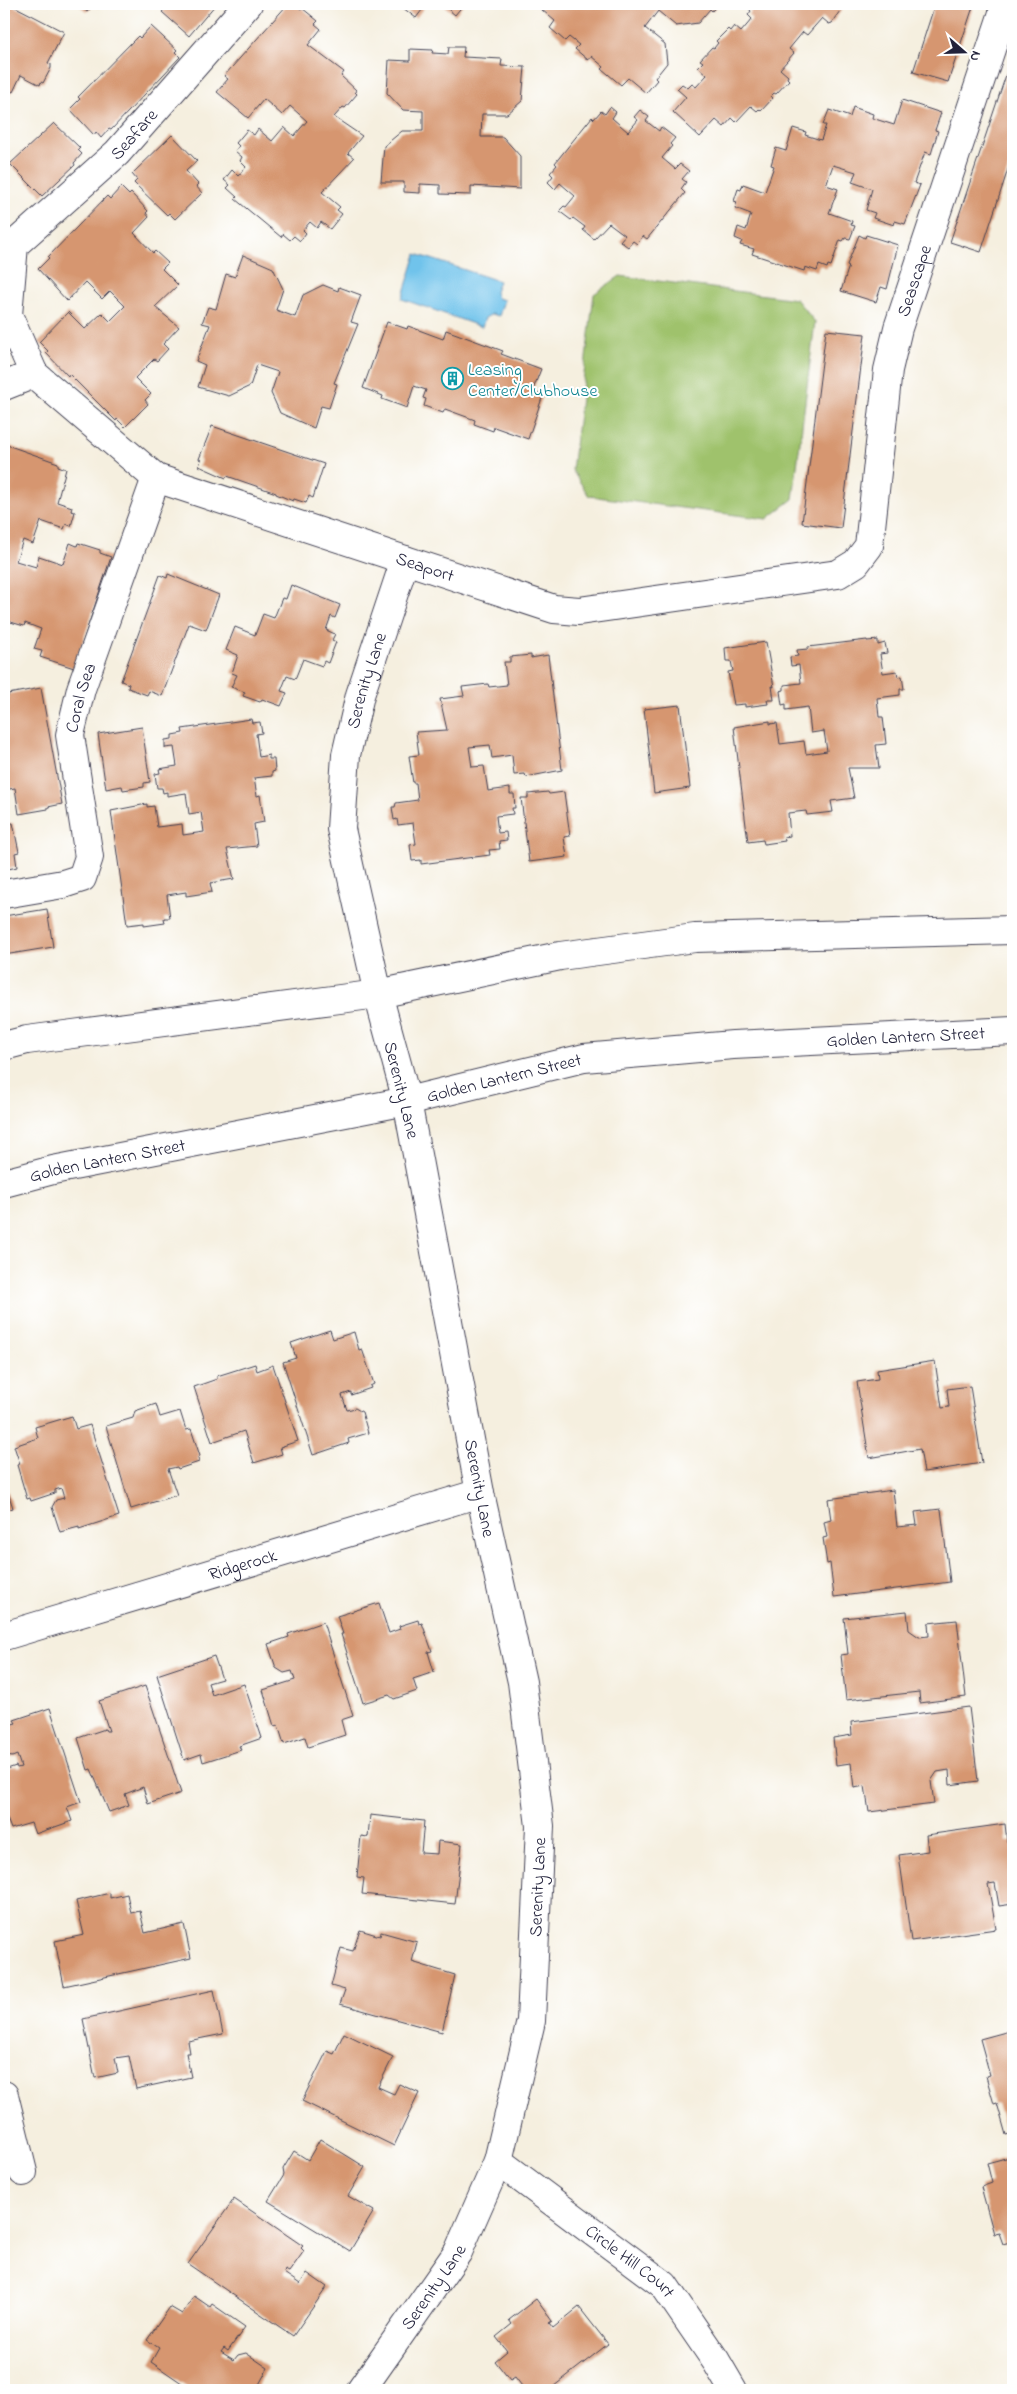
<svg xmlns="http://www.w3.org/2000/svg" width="1017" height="2394" font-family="'Indie Flower',sans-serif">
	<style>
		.green { fill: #9fc26c; stroke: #607254 }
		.water { fill: #6fc3eb; stroke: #487293 }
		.building { fill: #d6966f }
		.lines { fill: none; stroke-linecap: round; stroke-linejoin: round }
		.minor-casing { stroke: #424154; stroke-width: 30 }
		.primary-casing { stroke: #424154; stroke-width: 30 }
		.minor { stroke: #fff; stroke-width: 28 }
		.primary { stroke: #fff; stroke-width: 28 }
		.labels { text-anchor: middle; stroke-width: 4; stroke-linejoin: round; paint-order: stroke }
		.street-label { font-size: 18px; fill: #22223b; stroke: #fff }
		.culture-label { font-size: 18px; fill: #0d838f; stroke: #fff; text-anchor: start }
	</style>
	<rect width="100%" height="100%" fill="#fff"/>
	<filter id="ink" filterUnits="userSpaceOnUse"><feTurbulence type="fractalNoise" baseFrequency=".02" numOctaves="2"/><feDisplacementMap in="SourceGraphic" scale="10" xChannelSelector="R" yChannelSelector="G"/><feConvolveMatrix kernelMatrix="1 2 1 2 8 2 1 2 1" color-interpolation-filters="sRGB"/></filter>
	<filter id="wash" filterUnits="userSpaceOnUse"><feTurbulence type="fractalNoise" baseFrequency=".0096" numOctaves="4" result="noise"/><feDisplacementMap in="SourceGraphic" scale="20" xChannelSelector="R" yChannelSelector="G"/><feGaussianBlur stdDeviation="1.12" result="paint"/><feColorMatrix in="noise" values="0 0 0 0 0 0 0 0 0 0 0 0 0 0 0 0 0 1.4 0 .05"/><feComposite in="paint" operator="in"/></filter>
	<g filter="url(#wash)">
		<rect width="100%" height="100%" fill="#f5efdf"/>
		<!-- green -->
		<polygon class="green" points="620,276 796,299 815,322 793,499 767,519 589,496 572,470 594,294"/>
		<!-- water -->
		<polygon class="water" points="416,254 499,281 495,292 497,298 504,300 499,316 492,314 485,318 482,327 402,299"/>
		<g id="blocks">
			<!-- building -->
			<g class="building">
				<polygon points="4,4 10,4 64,32 48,63 51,64 51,68 43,83 41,82 40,85 21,75 13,92 11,91 9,96 4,94"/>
				<polygon points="78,4 101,4 98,8 94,5 87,12"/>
				<polygon points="169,4 216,4 189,36 162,12"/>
				<polygon points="288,4 294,4 301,9 302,8 318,21 315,24 321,29 308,45 344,72 341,76 356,90 355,92 357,94 345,108 343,107 334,117 362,136 348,153 354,158 322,192 340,207 337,210 342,214 330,229 321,222 317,228 310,222 303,230 306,233 300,241 294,236 290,240 283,234 281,237 235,199 237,197 227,188 230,185 224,180 232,170 238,176 246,167 240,161 242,157 235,151 239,146 236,143 247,130 254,135 258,129 272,141 284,127 294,136 307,121 290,106 282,115 264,99 248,118 217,92 228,79 224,76"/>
				<polygon points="398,4 425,4 425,6 416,18"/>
				<polygon points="442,4 464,4 455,15"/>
				<polygon points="535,4 718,4 712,11 710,9 698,23 676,26 658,11 645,28 665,44 667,63 655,78 657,80 646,93 628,78 621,85 602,69 604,67 591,56 588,60 575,49 579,45 569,37 565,41 550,28 555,21"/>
				<polygon points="750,4 840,4 844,7 832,23 829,24 822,18 807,35 803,32 789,49 794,53 780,69 788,76 787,78 789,80 776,94 774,93 771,96 773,98 761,111 759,109 757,111 751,106 736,122 732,118 724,127 716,120 700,137 673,112 686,97 677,89 682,84 688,88 692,84 696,87 707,75 698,67 703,62 700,60 712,47 714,48 718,43 716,41 728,29 730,31 734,26 741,32 752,19 748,15 751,11 747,7"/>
				<polygon points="935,4 974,4 948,82 913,72"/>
				<polygon points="151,26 177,50 175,52 180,57 111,130 109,129 101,138 96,132 94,135 70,109 80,99 78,97 138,36 140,38"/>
				<polygon points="449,47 464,47 463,57 502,59 501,66 525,67 522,101 507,114 482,114 481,137 503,137 520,156 520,189 471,186 471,195 440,194 440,185 420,184 420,193 404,192 404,182 381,182 384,146 402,131 423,131 423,111 403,110 387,93 389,60 410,61 410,49 433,50 432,53 448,54"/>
				<polygon points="1012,57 1013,154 981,252 950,242"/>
				<polygon points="902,100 941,113 935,130 938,131 931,154 925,152 914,183 920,185 905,224 895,221 894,225 873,218 875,213 866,210 872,189 852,182 856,172 833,165 826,185 838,189 829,213 852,221 851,225 855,226 850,239 845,238 843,241 840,240 831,266 828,265 827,268 819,265 817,271 805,267 804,271 752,254 754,249 740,245 742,241 735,238 738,227 746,230 751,214 735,208 737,202 734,201 738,189 741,190 743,184 765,192 774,166 771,165 776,148 786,151 793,128 806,132 805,135 821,140 826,125 823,125 829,110 850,117 853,107 873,114 872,118 894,125"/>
				<polygon points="610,107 616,112 612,118 628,132 638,120 634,117 640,110 649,117 646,121 659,131 661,127 675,138 670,144 672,146 662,158 675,169 680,164 689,171 682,179 686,182 681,189 685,193 647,239 643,236 637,244 633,241 628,247 620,241 625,235 609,223 594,239 583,230 585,227 573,218 571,220 559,211 564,206 566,207 575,196 560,183 555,189 548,182 553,176 550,173 557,165 555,163 592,117 594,119 601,111 605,114"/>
				<polygon points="54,123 80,148 78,150 82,154 74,163 75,165 42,196 10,164"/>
				<polygon points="172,135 197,161 186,171 198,184 196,186 202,193 175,219 169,213 167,215 134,183 137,180 132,174"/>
				<polygon points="121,187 129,195 131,193 148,211 146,213 149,217 134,233 153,253 155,251 168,263 162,269 178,285 155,307 179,327 163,344 168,349 157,361 154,359 135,378 151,394 145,400 148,404 125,427 117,419 116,421 69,374 68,376 46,353 48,351 39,342 68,312 85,329 102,313 110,321 125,306 110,291 102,299 85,282 67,301 38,269 49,258 48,257 107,196 110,199"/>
				<polygon points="859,235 865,238 866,235 898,245 887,289 881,287 876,302 841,291 849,266 847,265"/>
				<polygon points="243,255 273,268 283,289 276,310 295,317 303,295 323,285 338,291 339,287 361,295 351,322 358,324 334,383 337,384 329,408 321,406 314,428 280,413 271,393 278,372 257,365 250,386 229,396 198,387 205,365 196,361 210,325 202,323 208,307 216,309 226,274 235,277"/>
				<polygon points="387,322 407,329 408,326 443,339 446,330 503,351 501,354 541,369 532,392 543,395 528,439 494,427 493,431 474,424 475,420 445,409 443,413 424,406 426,399 423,398 426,390 414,386 407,408 382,399 383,396 363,388"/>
				<polygon points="826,330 865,334 841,528 802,523"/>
				<polygon points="212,426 324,464 313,498 309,496 306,503 294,499 293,501 276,494 276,493 227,476 226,478 199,466 201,460 199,459"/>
				<polygon points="4,444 58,463 58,466 66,469 57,502 72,507 71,511 75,512 71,526 66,524 64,529 41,521 33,544 23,540 16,561 36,567 39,556 63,564 70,543 77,546 78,543 100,550 100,553 111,557 74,668 40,657 42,651 34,649 41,629 25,623 24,626 4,620"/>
				<polygon points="168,574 219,595 206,630 189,624 162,696 149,691 147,695 128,688 129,684 121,681 160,575 167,578"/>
				<polygon points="291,585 340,605 335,618 331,616 326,630 335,634 332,640 336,642 328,663 324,661 322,666 303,659 295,679 287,676 281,691 287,693 281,706 262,699 260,702 243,696 245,692 231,687 237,675 232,673 238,655 226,650 235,627 255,635 263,614 274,618 282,598 286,599"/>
				<polygon points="867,640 867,641 878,640 878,645 885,643 887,653 880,654 883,673 897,671 898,677 902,676 904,689 900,689 900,695 877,698 879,717 883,717 886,744 876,745 879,768 848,768 854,798 831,801 833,812 807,815 806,811 788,813 790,836 784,837 785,841 764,844 763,840 748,842 734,727 770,721 770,724 777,723 780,744 804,741 806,754 827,751 824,731 811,733 808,707 786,710 786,704 782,705 780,691 784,690 784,685 801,683 799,665 791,666 790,657 798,656 797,650 808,649 808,647"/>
				<polygon points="766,642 774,687 772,686 774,700 767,700 768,704 745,707 745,704 734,705 728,672 733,671 731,661 726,661 725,648"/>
				<polygon points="531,655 531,658 548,655 562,770 526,777 525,774 514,775 512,755 492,758 490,745 469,747 472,767 484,766 488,791 510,788 510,794 514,794 515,808 512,808 513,814 496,816 498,833 506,832 507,840 499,841 500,849 489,850 490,855 421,864 421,860 412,861 410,845 416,844 413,823 398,825 397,819 394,820 392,807 395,807 396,803 418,800 416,783 413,783 409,756 419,755 416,732 447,730 440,699 464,696 462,687 488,684 489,687 507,685 504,662 510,662 510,657"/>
				<polygon points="41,688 62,804 48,807 48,809 19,814 15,788 4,790 4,698 8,697 8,694"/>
				<polygon points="680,705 690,788 654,793 644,709"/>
				<polygon points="251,719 252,723 260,722 262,733 256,734 259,757 269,755 269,759 274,759 275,771 272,772 272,776 254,778 257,796 260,795 264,822 254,824 257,846 227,849 234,879 210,883 212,892 186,896 186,892 167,895 170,918 164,918 165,923 144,926 144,923 127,925 111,811 147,804 147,807 154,806 157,827 182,824 183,835 204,832 201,812 189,814 186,793 167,796 167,792 163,793 162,788 157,788 155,774 160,773 159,769 177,766 174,747 165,748 165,740 172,739 172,735 183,733 182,729"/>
				<polygon points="142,727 150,782 144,783 144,787 123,790 122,786 106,789 98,734"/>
				<polygon points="548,792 549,794 564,792 570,836 564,837 567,857 529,862 521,798 528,798 528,794"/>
				<polygon points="13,823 19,852 15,853 17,867 4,870 4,824"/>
				<polygon points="47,909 53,947 4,955 4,916"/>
				<polygon points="330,1330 333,1339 354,1332 359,1350 362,1349 374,1384 370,1386 371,1388 351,1395 351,1392 342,1395 347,1410 355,1408 362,1412 368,1433 348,1439 349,1443 313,1455 283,1362 296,1358 291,1343"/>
				<polygon points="935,1361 942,1408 949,1407 947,1389 970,1386 982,1463 924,1472 920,1449 869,1458 857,1382 878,1379 877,1370"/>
				<polygon points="255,1364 257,1371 273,1365 298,1441 280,1447 282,1454 254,1463 244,1431 212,1442 194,1387 217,1379 217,1376"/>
				<polygon points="156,1404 160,1417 180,1411 186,1430 191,1429 200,1456 198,1457 199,1462 178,1469 177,1467 168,1469 177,1495 131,1509 106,1426 133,1418 135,1411"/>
				<polygon points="72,1416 76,1429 90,1425 119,1516 79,1529 79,1527 60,1532 52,1507 56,1500 64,1498 61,1488 55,1490 55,1493 31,1501 30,1498 27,1499 17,1465 20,1464 14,1446 38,1438 35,1427"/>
				<polygon points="4,1480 13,1508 4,1511"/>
				<polygon points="893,1490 897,1527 917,1525 915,1512 941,1509 950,1582 834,1597 830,1563 827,1564 823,1538 827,1537 824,1522 831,1520 828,1499"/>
				<polygon points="379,1603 389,1633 400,1629 399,1626 418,1620 419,1624 422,1623 432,1651 428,1652 434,1672 413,1679 417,1691 394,1699 389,1695 363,1703 341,1634 343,1634 337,1616"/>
				<polygon points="907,1611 909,1630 919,1637 929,1636 928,1623 957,1620 966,1697 920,1703 919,1692 846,1700 841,1655 848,1654 844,1618"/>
				<polygon points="323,1622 353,1716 341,1720 345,1735 308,1747 305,1737 284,1744 278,1725 274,1726 263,1690 295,1680 292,1671 284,1673 276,1668 268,1644 289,1637 288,1634"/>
				<polygon points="214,1656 222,1679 208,1683 212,1695 244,1684 262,1738 239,1746 241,1750 203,1762 201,1754 184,1760 157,1675"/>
				<polygon points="145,1686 181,1793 148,1804 143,1787 125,1794 129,1805 109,1812 91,1769 88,1770 78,1738 105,1729 106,1731 109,1731 99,1701"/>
				<polygon points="969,1707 978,1781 950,1785 949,1770 937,1772 931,1781 934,1804 869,1812 865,1786 854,1788 851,1763 836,1765 833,1738 852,1735 851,1722"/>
				<polygon points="50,1708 81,1802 67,1807 72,1821 35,1834 31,1823 11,1829 4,1811 4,1770 16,1766 17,1768 21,1767 17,1755 12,1757 5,1755 4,1726 16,1723 14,1720"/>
				<polygon points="370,1815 424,1821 421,1853 437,1854 438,1841 462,1844 455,1904 362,1894 364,1878 357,1877 361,1836 368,1837"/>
				<polygon points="1005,1824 1007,1842 1013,1841 1013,1904 999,1906 995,1883 988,1884 996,1929 911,1941 899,1855 928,1851 926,1835"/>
				<polygon points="110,1893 110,1898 127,1894 131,1913 140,1911 145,1933 184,1924 191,1958 64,1986 55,1941 84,1935 76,1901"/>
				<polygon points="360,1930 380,1936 381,1932 417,1942 412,1962 455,1975 442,2032 340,2004 345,1990 331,1986 341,1948 353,1951"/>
				<polygon points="214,1990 223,2034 188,2041 190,2053 186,2053 191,2077 136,2089 129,2056 115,2058 118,2073 95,2078 83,2019"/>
				<polygon points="1013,2030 1013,2133 1006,2135 997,2103 994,2104 986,2076 990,2075 980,2039"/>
				<polygon points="344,2033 393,2057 378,2087 394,2094 399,2084 419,2093 394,2146 302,2101 327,2051 334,2054"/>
				<polygon points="320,2139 365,2167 348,2196 374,2211 350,2251 268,2201 284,2175 283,2169 294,2151 308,2160"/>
				<polygon points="1013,2156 1013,2241 1003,2244 999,2233 994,2234 981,2187 992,2183 987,2163"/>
				<polygon points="234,2199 303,2246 301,2248 304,2251 289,2272 285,2270 284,2273 300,2284 307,2273 327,2287 293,2336 188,2264"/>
				<polygon points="194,2296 210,2307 212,2304 245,2327 228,2351 224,2348 221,2352 234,2360 238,2355 246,2353 268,2368 256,2390 192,2390 151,2362 159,2348 147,2340 170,2307 182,2314"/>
				<polygon points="536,2299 552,2321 549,2323 553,2328 579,2307 608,2344 549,2390 525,2390 515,2377 510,2380 495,2361 507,2351 496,2337 512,2324 509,2320"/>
			</g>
		</g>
	</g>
	<g filter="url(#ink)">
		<use href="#blocks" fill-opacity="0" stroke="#424154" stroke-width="1"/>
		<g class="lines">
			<defs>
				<g id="minor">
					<polyline points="14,245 8,315 34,374"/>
					<path id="s1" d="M4 249 14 245 117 153 248 4"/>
					<path id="s2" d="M4 386 34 374 156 478 554 609 579 611 838 574 856 563 869 546 888 370 898 328 1006 4"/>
					<path id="s3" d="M4 894 63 884 82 878 89 857 70 735 81 689 156 478"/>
					<path id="s4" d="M4 1636 480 1493"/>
					<polyline points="4,2095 23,2172"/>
					<path id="s5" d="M498 2161 664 2285 716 2361 733 2390"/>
					<path id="s6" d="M361 2390 458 2252 498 2161 531 2021 540 1826 522 1682 480 1493 407 1101 378 994 341 829 346 755 360 695 405 560"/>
				</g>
				<g id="primary">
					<polyline points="4,1046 27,1040 378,994 560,956 695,938 1013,930"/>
					<path id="s7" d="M4 1183 53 1170 407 1101 584 1058 733 1045 1013 1031"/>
				</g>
			</defs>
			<!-- minor casing -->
			<use href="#minor" class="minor-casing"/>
			<!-- primary casing -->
			<use href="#primary" class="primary-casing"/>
			<!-- minor -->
			<use href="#minor" class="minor"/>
			<!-- primary -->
			<use href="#primary" class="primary"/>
		</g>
	</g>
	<!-- icons -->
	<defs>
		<symbol id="building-ring" viewBox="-11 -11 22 22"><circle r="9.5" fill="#fff" stroke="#0f9aa8" stroke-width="1.5"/><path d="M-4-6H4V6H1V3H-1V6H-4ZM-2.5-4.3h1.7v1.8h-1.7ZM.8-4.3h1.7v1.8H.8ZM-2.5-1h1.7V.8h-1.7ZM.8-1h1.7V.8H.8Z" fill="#0f9aa8"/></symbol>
	</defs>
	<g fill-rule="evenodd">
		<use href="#building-ring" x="440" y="366" width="25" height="25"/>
	</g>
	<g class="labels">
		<!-- street labels -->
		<g class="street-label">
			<text dy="6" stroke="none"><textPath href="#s1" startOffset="174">Seafare</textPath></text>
			<text dy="6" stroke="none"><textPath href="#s2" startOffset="1211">Seascape</textPath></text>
			<text dy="6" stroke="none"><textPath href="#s2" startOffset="476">Seaport</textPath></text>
			<text dy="6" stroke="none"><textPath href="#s6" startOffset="1776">Serenity Lane</textPath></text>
			<text dy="6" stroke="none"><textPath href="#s3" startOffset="264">Coral Sea</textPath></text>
			<text dy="6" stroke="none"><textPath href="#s7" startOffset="916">Golden Lantern Street</textPath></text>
			<text dy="6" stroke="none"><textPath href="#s7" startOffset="511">Golden Lantern Street</textPath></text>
			<text transform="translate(402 1090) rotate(76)" y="6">Serenity Lane</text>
			<text dy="6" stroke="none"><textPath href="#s7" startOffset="106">Golden Lantern Street</textPath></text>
			<text transform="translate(480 1488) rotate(79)" y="6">Serenity Lane</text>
			<text dy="6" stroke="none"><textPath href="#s4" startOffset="249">Ridgerock</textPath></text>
			<text dy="6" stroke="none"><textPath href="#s6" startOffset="546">Serenity Lane</textPath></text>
			<text dy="6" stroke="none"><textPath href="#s5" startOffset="166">Circle Hill Court</textPath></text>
			<text dy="6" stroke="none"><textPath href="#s6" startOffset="126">Serenity Lane</textPath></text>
		</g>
		<!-- culture labels -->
		<g class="culture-label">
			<text x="468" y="375">Leasing<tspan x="468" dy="21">Center/Clubhouse</tspan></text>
		</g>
	</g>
	<!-- margin -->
	<rect width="1017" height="2394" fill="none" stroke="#fff" stroke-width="20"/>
	<!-- north arrow -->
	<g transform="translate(964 52) rotate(110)" stroke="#ffffff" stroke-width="4" paint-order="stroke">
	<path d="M0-4L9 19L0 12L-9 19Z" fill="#22223b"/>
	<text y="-8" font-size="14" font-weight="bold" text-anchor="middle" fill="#22223b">N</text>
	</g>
</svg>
